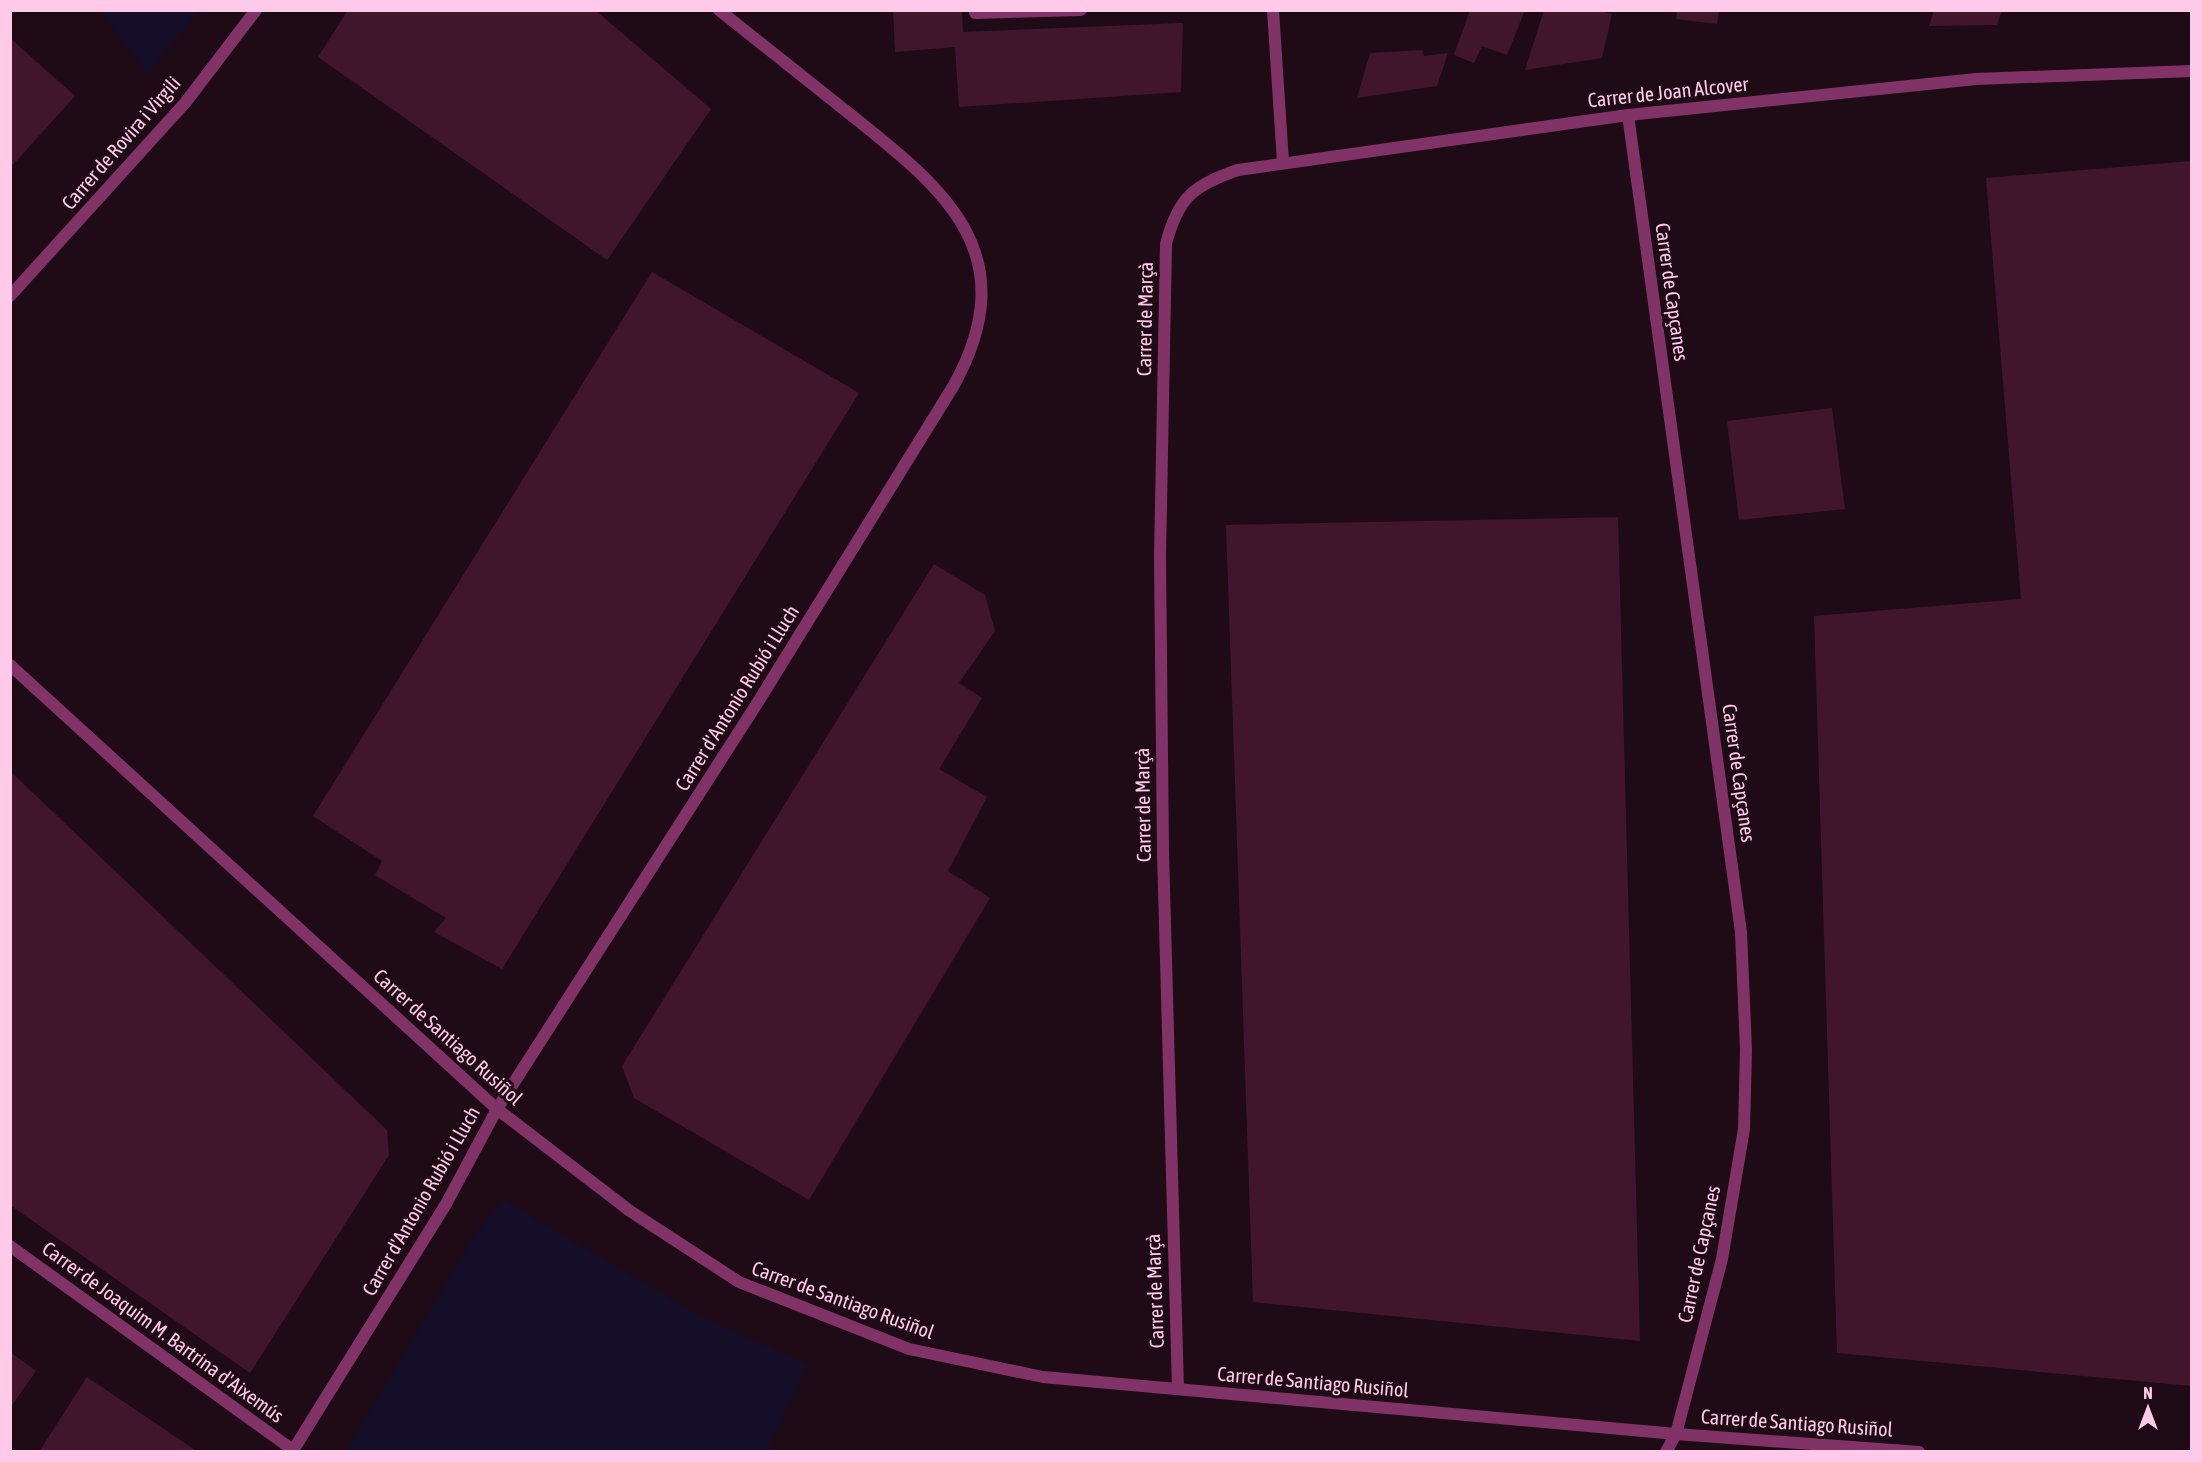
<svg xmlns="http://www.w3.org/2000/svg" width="2202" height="1462" font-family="'Asap Condensed',sans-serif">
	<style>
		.green { fill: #150e29 }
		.building { fill: #41162c }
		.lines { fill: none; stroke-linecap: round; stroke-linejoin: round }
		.street { stroke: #813368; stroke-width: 12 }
		.labels { text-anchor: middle; stroke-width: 6; stroke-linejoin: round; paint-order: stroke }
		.street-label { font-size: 20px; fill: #ffc9e9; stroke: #1f0b16 }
	</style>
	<rect width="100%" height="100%" fill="#1f0b16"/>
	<!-- green -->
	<g class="green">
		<polygon points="102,11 198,11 147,74"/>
		<polygon points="503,1200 707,1320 808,1364 767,1451 346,1451 477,1231"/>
	</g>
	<!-- building -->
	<g class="building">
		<polygon points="348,10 595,10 711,109 607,260 318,57"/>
		<polygon points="893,10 962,10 963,32 1183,23 1181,92 959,107 955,47 895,52"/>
		<polygon points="1470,10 1525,10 1507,55 1482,46 1474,63 1454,55"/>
		<polygon points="1544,10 1597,10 1612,14 1602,58 1525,70"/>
		<polygon points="1677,10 1719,10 1717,24 1676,19"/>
		<polygon points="1934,10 2002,10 1997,25 1929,26"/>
		<polygon points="10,38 75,96 10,168"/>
		<polygon points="1422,50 1424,56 1448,53 1437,86 1357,98 1370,53"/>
		<polygon points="2192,161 2192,1386 1837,1353 1814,616 2021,599 1986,178"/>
		<polygon points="652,272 859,393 502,969 434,932 446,918 375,875 382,861 313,816"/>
		<polygon points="1832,408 1845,509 1739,520 1727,421"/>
		<polygon points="1618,517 1640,1341 1253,1302 1226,525"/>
		<polygon points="934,564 985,595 995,631 959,683 982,698 939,769 987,797 948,871 990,898 809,1200 634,1098 622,1066"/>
		<polygon points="10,771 387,1130 389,1155 250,1373 10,1205"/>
		<polygon points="10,1352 36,1371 10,1408"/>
		<polygon points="87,1377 198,1452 39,1452"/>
	</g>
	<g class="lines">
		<!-- street -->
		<g class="street">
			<polyline points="975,10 975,13 1081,10"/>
			<polyline points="1273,10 1283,162"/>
			<polyline points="1628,115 1741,932 1746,1050 1744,1129 1722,1259 1676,1434 1666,1452"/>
			<polyline points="10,296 185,103 256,10"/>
			<polyline points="10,665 497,1109 630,1211 739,1282 909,1349 1043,1377 1676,1434 1919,1452"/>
			<polyline points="10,1246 293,1450"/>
			<path d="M1178 1389 1163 853 1160 557 1166 244C1178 197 1194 185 1238 170L1628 115 1976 79 2192 71"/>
			<path d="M292 1452 446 1204 497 1109 758 702 954 385C1025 255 947 191 851 115 807 80 763 45 719 10"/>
		</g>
	</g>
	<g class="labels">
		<!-- street labels -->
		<g class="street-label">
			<text transform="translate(1668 92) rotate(-6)" y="7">Carrer de Joan Alcover</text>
			<text transform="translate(121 143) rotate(-49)" y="7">Carrer de Rovira i Virgili</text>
			<text transform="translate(1672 292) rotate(82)" y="7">Carrer de Capçanes</text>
			<text transform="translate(1145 319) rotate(-89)" y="7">Carrer de Marçà</text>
			<text transform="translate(737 698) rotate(-58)" y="7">Carrer d'Antonio Rubió i Lluch</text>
			<text transform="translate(1739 773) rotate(82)" y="7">Carrer de Capçanes</text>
			<text transform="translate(1143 805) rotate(-91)" y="7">Carrer de Marçà</text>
			<text transform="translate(448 1037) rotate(42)" y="7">Carrer de Santiago Rusiñol</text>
			<text transform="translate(421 1201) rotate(-60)" y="7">Carrer d'Antonio Rubió i Lluch</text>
			<text transform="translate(1699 1254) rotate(-78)" y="7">Carrer de Capçanes</text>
			<text transform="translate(1155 1291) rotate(-92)" y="7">Carrer de Marçà</text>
			<text transform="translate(843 1300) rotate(20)" y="7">Carrer de Santiago Rusiñol</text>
			<text transform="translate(163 1332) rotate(36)" y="7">Carrer de Joaquim M. Bartrina d'Aixemús</text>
			<text transform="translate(1313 1382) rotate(5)" y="7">Carrer de Santiago Rusiñol</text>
			<text transform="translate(1797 1423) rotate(4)" y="7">Carrer de Santiago Rusiñol</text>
		</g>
	</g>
	<!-- border -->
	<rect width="2202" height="1462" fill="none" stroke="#ffc9e9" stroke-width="24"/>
	<!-- north arrow -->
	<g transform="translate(2148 1408)" stroke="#1f0b16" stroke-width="4.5" paint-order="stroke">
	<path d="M0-4.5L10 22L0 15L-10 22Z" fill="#ffc9e9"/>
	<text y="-9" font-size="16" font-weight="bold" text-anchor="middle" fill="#ffc9e9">N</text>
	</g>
</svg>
